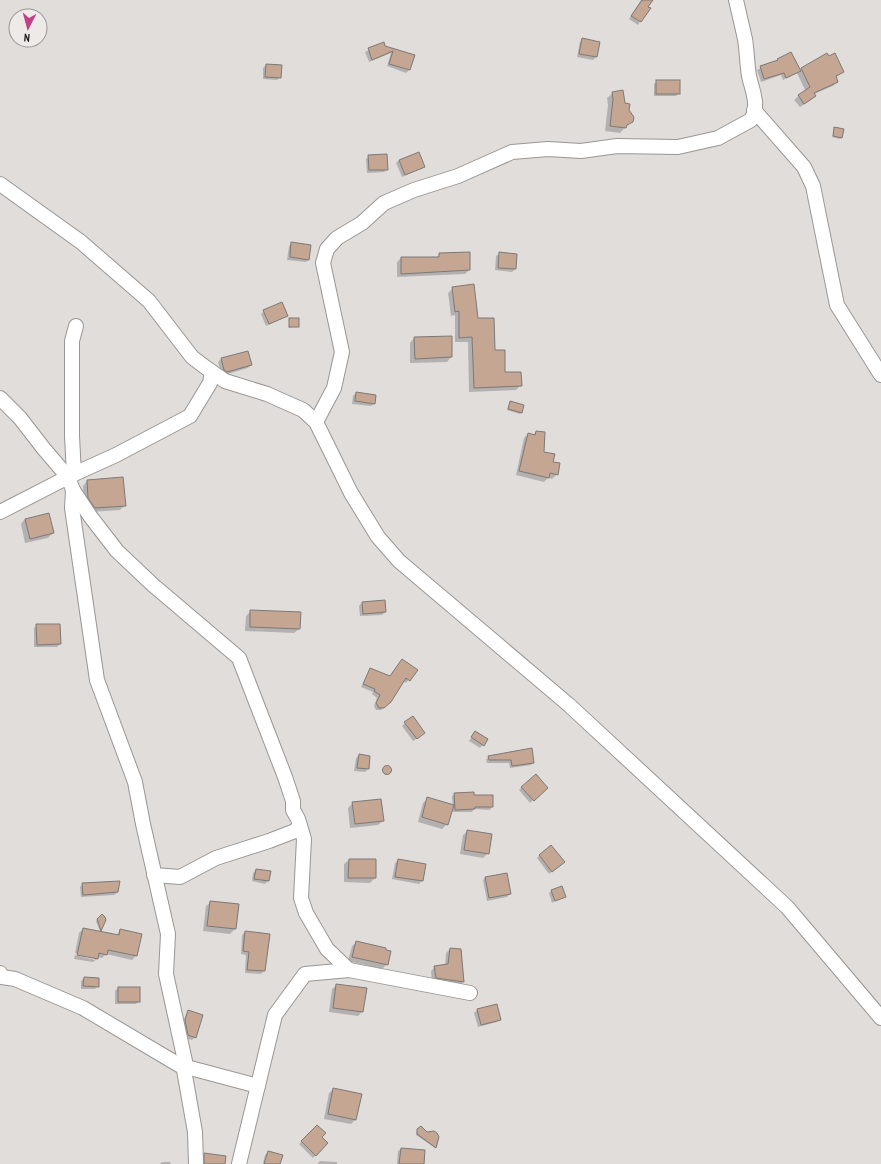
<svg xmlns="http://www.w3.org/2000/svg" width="881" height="1164" font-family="'PT Sans Narrow',sans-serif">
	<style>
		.shadow { fill: #0003 }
		.building { fill: #c4a693; stroke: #7c7977 }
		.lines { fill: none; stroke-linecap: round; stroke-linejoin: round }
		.minor-casing { stroke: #999694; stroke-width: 16 }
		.minor { stroke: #fff; stroke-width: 14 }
	</style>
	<rect width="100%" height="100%" fill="#e1dddb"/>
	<!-- shadow -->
	<g class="shadow">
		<polygon points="641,0 652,0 638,25 629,19"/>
		<polygon points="582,39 596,57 593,60 577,57 580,42"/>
		<polygon points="383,43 384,46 413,56 409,70 406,73 387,66 391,53 369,62 365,52"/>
		<polygon points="791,53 800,71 813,63 843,72 835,78 837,82 833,86 814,94 815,96 811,100 800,107 794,100 805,90 797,73 783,80 781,75 761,82 757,70"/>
		<polygon points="266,65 280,77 277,80 263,79 263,68"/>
		<polygon points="657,81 679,93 676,96 654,96 654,84"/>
		<polygon points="613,93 632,114 633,119 620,133 605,131 608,105 607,98"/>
		<polygon points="835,128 841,138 840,139 832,137"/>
		<polygon points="418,153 424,167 402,177 396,163 399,160"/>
		<polygon points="369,156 387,169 384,172 367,173 366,159"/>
		<polygon points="292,243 309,259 306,262 287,260 289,246"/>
		<polygon points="440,254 469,270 465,274 397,277 397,262 401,258 436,258"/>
		<polygon points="499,254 515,269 512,272 495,270 496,256"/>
		<polygon points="453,288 478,319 504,373 521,385 516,390 469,392 468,342 455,342 455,315 451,316 448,293"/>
		<polygon points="264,311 287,316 266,326 261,314"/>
		<polygon points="289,319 298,326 289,328"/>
		<polygon points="414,338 451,357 447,362 410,363 410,343"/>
		<polygon points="221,359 251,365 248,368 224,375 221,373 218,362"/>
		<polygon points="356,393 374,404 371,406 352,404 353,396"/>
		<polygon points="510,402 521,413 520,414 507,410"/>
		<polygon points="536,432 543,453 552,463 557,474 552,479 548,478 544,482 516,475 524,438 528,434 533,435"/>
		<polygon points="87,481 125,505 120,510 90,512 84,503 83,486"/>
		<polygon points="25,519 53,533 48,538 25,543 21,524"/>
		<polygon points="362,603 385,612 382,615 360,616 359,606"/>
		<polygon points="251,611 299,629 294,633 245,631 246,616"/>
		<polygon points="37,625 60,644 57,647 34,647 34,628"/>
		<polygon points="371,669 390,677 416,670 406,683 403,681 390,701 381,710 376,710 374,706 377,698 372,694 373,692 361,687"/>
		<polygon points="405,723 421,736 413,741 402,726"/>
		<polygon points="473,735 487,740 480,748 469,741"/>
		<polygon points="359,755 369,757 368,769 365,772 354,771 356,758"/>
		<polygon points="489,757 533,762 531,765 510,768 509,763 487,763 486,759"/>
		<polygon points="387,766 391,771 385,775 382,770"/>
		<polygon points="535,776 546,788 530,803 519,790"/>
		<polygon points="455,794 492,796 492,807 490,810 474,809 472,812 453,812 452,796"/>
		<polygon points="428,798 447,824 442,829 418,822 423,803"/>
		<polygon points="353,803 383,821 378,825 350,828 348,808"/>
		<polygon points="468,831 488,853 483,858 460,854 463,835"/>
		<polygon points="539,856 561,865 549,874 537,858"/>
		<polygon points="349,860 375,878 370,883 344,882 344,864"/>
		<polygon points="398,860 424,865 422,881 419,884 392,879 395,863"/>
		<polygon points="256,870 268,881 265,884 252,881 253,873"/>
		<polygon points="486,877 510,894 507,897 487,901 483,880"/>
		<polygon points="83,884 118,892 114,895 81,897 80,887"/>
		<polygon points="552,890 565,896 552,903 549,893"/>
		<polygon points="211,902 238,905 235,929 230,934 203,931 206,906"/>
		<polygon points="102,916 105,918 100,931 96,921"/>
		<polygon points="83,929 116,936 120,930 136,956 132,960 106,954 102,958 97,957 97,959 93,962 74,959 75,955 95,960 95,958 75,953 79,933"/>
		<polygon points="245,932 269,935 264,971 261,974 245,973 246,955 241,954 242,935"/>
		<polygon points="357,942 387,964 382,969 348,961 352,946"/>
		<polygon points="450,949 461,950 463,982 459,986 432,982 431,971 435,967 445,966 446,953"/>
		<polygon points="84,978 98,986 95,989 81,989 81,981"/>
		<polygon points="337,985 362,1012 358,1016 329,1012 332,989"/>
		<polygon points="118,988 139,1001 136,1004 115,1004 115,991"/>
		<polygon points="496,1005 500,1019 497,1022 478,1027 474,1013 477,1010"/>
		<polygon points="188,1011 195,1037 192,1040 185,1038 182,1023"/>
		<polygon points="334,1089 355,1120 351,1124 324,1119 329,1093"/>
		<polygon points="317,1126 321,1137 327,1143 313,1158 299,1144"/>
		<polygon points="421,1127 435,1147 435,1148 416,1135 417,1130"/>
		<polygon points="401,1149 423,1164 397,1164 398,1151"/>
		<polygon points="268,1152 279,1164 263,1164 265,1155"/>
		<polygon points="205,1154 224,1164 201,1164 202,1157"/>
		<polygon points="320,1161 337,1162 337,1164 317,1164"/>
		<polygon points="162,1162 170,1162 171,1164 160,1164"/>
	</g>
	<!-- building -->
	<g class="building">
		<polygon points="642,0 653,0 648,7 651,8 641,22 631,16"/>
		<polygon points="582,38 600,42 597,57 579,54"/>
		<polygon points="384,42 385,46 415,55 410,70 389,64 393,51 372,60 368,48"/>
		<polygon points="791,52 801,71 786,78 784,73 764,79 760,66 778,60 777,59"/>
		<polygon points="827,53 829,56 835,53 844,72 836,76 838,82 814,93 816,96 804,104 798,95 810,87 801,68"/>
		<polygon points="266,64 282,65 281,78 265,77"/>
		<rect x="656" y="80" width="24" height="14"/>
		<polygon points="623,90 625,103 630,104 629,110 634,117 633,122 627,125 626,128 610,126 613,99 612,92"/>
		<polygon points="834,127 844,129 842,138 833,136"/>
		<polygon points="419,152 425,167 405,175 399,160"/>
		<polygon points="387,154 388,170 369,170 368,155"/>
		<polygon points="291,242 311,245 309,260 290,257"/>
		<polygon points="470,252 470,270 401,274 401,257 439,257 439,253"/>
		<polygon points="499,252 517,254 516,269 498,268"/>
		<polygon points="474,284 478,318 494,318 495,350 505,350 505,372 521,372 522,386 474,388 472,337 459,338 459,311 455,312 452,287"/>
		<polygon points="282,302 288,316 269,324 263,310"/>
		<rect x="289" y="318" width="10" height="9"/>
		<polygon points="452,336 452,357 415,359 414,337"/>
		<polygon points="248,351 252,365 227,372 224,370 221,358"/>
		<polygon points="356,392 376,395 375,404 355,401"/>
		<polygon points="510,401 524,405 522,413 508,409"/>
		<polygon points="536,431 545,432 544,452 555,454 553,462 560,463 558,475 550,473 549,478 519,471 528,433 535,435"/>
		<polygon points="123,477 126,506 95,508 88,498 87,480"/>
		<polygon points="49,513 54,533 30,539 25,519"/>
		<polygon points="385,600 386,612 363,614 362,602"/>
		<polygon points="250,610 301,612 300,629 250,627"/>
		<polygon points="36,624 60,624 61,644 37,645"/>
		<polygon points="402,659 418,670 410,681 406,678 391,702 384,708 379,708 376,703 380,695 374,691 375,689 363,684 370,668 390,676"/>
		<polygon points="413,716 425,733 417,739 404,722"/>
		<polygon points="475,731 488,739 484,746 471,737"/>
		<polygon points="532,748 534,763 512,766 511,760 489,760 488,756"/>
		<polygon points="359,754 370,756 369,769 357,768"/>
		<circle cx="387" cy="770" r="4.5"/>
		<polygon points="536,774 548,788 534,801 521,787"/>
		<polygon points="474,792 474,795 493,795 493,807 475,807 475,809 455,810 454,793"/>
		<polygon points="427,797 454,805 448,825 422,817"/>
		<polygon points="381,799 384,821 355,824 352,802"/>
		<polygon points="467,830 492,834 489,854 464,850"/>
		<polygon points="551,845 565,862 552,872 539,855"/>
		<polygon points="349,859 376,859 376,878 348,878"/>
		<polygon points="398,859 426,864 423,881 395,877"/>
		<polygon points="256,869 271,871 269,881 254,879"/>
		<polygon points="507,873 511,894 489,898 485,877"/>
		<polygon points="120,881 118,892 83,895 82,883"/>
		<polygon points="562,886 566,897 555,901 551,890"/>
		<polygon points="210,901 239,904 236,929 207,926"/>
		<polygon points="102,914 105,917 106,920 101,931 97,919"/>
		<polygon points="83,928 119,935 120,929 142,934 137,956 108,950 107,955 99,953 98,959 77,955"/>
		<polygon points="245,931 270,934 265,971 247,970 249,952 243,951"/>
		<polygon points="356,941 386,948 386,950 391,951 388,965 352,957"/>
		<polygon points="450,948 461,949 464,982 436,978 434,966 448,964"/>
		<polygon points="84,977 99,978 99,987 83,986"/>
		<polygon points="336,984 367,988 363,1012 333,1008"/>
		<rect x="118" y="987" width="22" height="15"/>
		<polygon points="497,1004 501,1020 481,1025 477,1009"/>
		<polygon points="188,1010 203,1015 196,1038 188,1035 185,1020"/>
		<polygon points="333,1088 362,1094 356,1120 328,1114"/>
		<polygon points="317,1125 326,1133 322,1137 328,1143 316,1156 301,1141"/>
		<polygon points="421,1126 427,1132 434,1131 437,1133 439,1137 436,1148 417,1134 417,1129"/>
		<polygon points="401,1148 425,1150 424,1164 399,1164"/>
		<polygon points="268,1151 283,1155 280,1164 264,1164"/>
		<polygon points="204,1153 226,1156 225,1164 204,1164"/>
	</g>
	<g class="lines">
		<defs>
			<g id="minor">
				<polyline points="754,110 804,167 813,186 837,305 881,375"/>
				<polyline points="0,184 81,242 149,301 192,357 205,367 225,381 267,394 303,410 316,422 351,493 378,537 399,561 569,705 787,907 881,1018"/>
				<polyline points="0,398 20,418 44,449 68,477 73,490 90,516 117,551 153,585 239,658 285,777 293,801 293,810 298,819 304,839 301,898 306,913 327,949 349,970"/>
				<path d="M316 422 334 388 342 352 323 263 327 249 337 238 362 223 384 203 414 190 458 176 512 152 548 149 581 151 617 146 678 147 718 138 751 120C760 106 752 90 749 76 747 64 747 51 745 39 742 26 739 13 736 0"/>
				<polyline points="74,474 72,436 72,341 76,326"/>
				<polyline points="73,490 72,508 97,680 135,782 143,824 168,934 166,974 185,1061 184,1070 195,1132 196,1164"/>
				<polyline points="0,512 74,474 116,455 190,416 210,383 212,372"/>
				<polyline points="154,875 180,877 216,858 269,841 295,831 300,826"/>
				<polyline points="0,973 2,977 15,979 83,1008 179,1065 258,1086"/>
				<polyline points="239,1164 275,1015 305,974 349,970 470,993"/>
			</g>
		</defs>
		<!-- minor casing -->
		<use href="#minor" class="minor-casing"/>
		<!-- minor -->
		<use href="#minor" class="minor"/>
	</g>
	<!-- north arrow -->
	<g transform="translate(28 28) rotate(186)"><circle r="19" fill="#eeeae8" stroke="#999695"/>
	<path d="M0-3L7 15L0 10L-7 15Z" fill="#c34087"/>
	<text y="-6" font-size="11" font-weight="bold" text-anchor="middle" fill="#1a1918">N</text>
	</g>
</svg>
